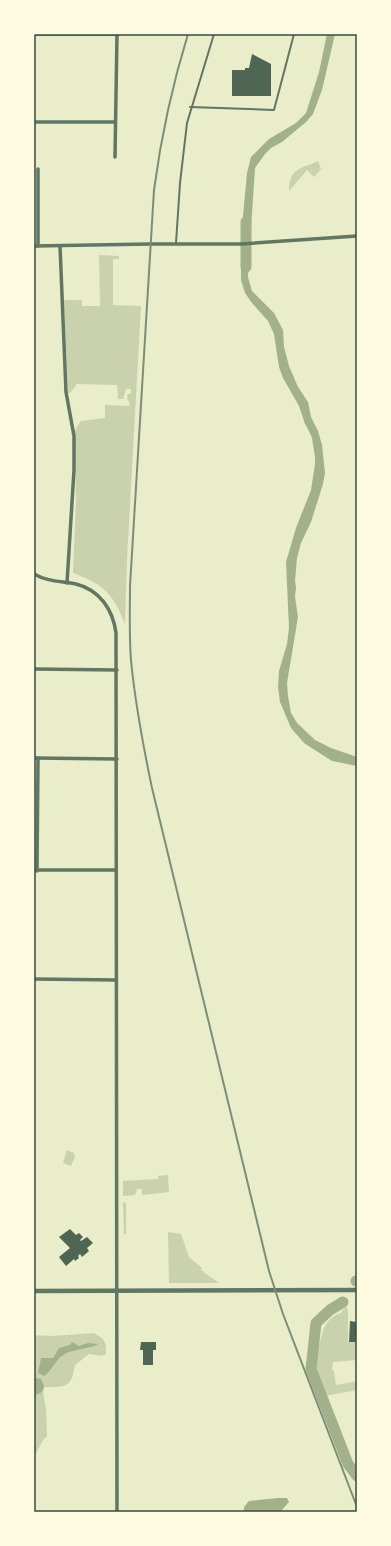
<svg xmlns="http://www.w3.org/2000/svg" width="391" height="1546" font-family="'Sofia Sans Condensed',sans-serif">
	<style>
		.green { fill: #cad2ad }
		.water { fill: #a3b18a }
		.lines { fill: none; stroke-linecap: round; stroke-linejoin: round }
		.river { stroke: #a3b18a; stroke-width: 11 }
		.building { fill: #4f6655 }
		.service { stroke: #617663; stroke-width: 2 }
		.minor { stroke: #617663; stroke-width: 3.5 }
		.tertiary { stroke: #617663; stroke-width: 4.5 }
		.rail { stroke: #7c8e77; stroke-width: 2 }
		.neatline { fill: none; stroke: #344e41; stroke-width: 1.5 }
	</style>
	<rect width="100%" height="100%" fill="#e9edc9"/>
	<!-- green -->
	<g class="green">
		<path d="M318 161 321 169 314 177 307 170 289 191C289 168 301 169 318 161Z"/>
		<path d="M99 255 119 256V259H113V305L141 306 127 560 125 624C119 608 110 590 93 582 87 578 80 576 73 573L76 501 75 430 81 421 105 418V405L130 406 129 405 130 403 127 399 128 394 131 393V389H126L123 399H118L117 385 77 384 70 393H68L64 300H82V306H100Z"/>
		<polygon points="67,1150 74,1153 75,1157 71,1166 63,1163"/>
		<polygon points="168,1175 169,1192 142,1195 142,1189 137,1189 135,1195 123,1196 123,1181 158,1179 158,1176"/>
		<polygon points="123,1202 126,1203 126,1234 124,1234 124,1236"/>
		<polygon points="168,1232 181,1234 189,1257 202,1268 201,1270 219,1283 169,1283"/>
		<path d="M345 1307H347L348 1312V1342H357V1360L333 1362 332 1369 334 1371 336 1385 357 1381V1390L325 1396 314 1368 317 1347 319 1346C323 1331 324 1319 341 1313Z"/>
		<path d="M94 1333C106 1340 106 1341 106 1354L102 1356 89 1354 75 1365C71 1387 68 1387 45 1387L43 1392 46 1410 47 1436 43 1440 34 1457V1335L53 1336Z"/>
	</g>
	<!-- water -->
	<g class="water">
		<polygon points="327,34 335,34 322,90 313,114 306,122 282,142 271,148 265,154 255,168 251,229 249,237 241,237 247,173 251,157 269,139 296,123 306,113 319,72"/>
		<polygon points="241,252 249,253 248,277 252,291 274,313 283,330 284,347 289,366 298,387 308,402 311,417 318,431 322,445 324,464 325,473 323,484 311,522 301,543 297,558 295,581 296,588 295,597 298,617 287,683 288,696 291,713 297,723 315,740 331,748 357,757 357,766 332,761 304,743 291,728 280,702 278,687 279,671 287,644 289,628 286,562 296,528 311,490 315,464 315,457 312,438 308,429 305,424 299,406 283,378 279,367 274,334 268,321 252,303 245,293 241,280"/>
		<path d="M72 1342 79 1346 88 1343 98 1344C94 1348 74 1349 65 1354 56 1358 52 1371 44 1376L38 1373 41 1358H53L59 1348 70 1345Z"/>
		<polygon points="36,1378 41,1379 44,1386 42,1392 36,1395 34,1399 34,1379"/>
		<polygon points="278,1498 287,1498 289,1502 280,1512 244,1512 244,1507 249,1501"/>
	</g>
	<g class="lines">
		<!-- river -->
		<g class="river">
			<polyline points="246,222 246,267"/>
			<polyline points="356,1281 357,1281"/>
			<polyline points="343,1302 330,1310 316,1323 311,1369 348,1464 357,1476"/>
		</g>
	</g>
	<!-- building -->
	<g class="building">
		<polygon points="252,54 271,64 271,96 232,96 232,70 245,70 245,68 249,68"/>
		<polygon points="70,1229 76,1235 79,1233 83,1237 80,1240 81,1241 87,1237 93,1243 87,1248 89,1251 82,1257 80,1254 78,1256 79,1258 75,1261 74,1259 66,1266 59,1257 70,1248 59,1237"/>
		<polygon points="350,1321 357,1322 357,1342 349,1342"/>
		<polygon points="141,1342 156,1342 156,1350 153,1350 153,1365 143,1365 143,1350 140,1350"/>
	</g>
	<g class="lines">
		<!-- service -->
		<g class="service">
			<polyline points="190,107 274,110 294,34"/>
			<polyline points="176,243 180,183 187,123 214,34"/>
		</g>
		<!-- minor -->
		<g class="minor">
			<polyline points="34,34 117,34"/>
			<polyline points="34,122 115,122"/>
			<polyline points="115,157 117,34"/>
			<polyline points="38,169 38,246"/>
			<polyline points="34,246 150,244 241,244 357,236"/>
			<polyline points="60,246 66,392 74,436 74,470 67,583"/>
			<path d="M34 574C48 582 61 581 76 584 100 590 113 610 116 633L117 1512"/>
			<polyline points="34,669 117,670"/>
			<polyline points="34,758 117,759"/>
			<polyline points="34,870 116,870"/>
			<polyline points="37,871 38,758"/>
			<polyline points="34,979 116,980"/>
		</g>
		<!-- tertiary -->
		<polyline class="tertiary" points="34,1291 357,1290"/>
		<!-- rail -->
		<path class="rail" d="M188 34C172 86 161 137 154 190L130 586C130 611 129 635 131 660 135 703 143 745 152 788L269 1271 283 1314 357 1507"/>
	</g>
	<!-- border -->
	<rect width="391" height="1546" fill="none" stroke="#fefae0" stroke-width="70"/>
	<rect x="35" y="35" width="321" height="1476" class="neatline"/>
</svg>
